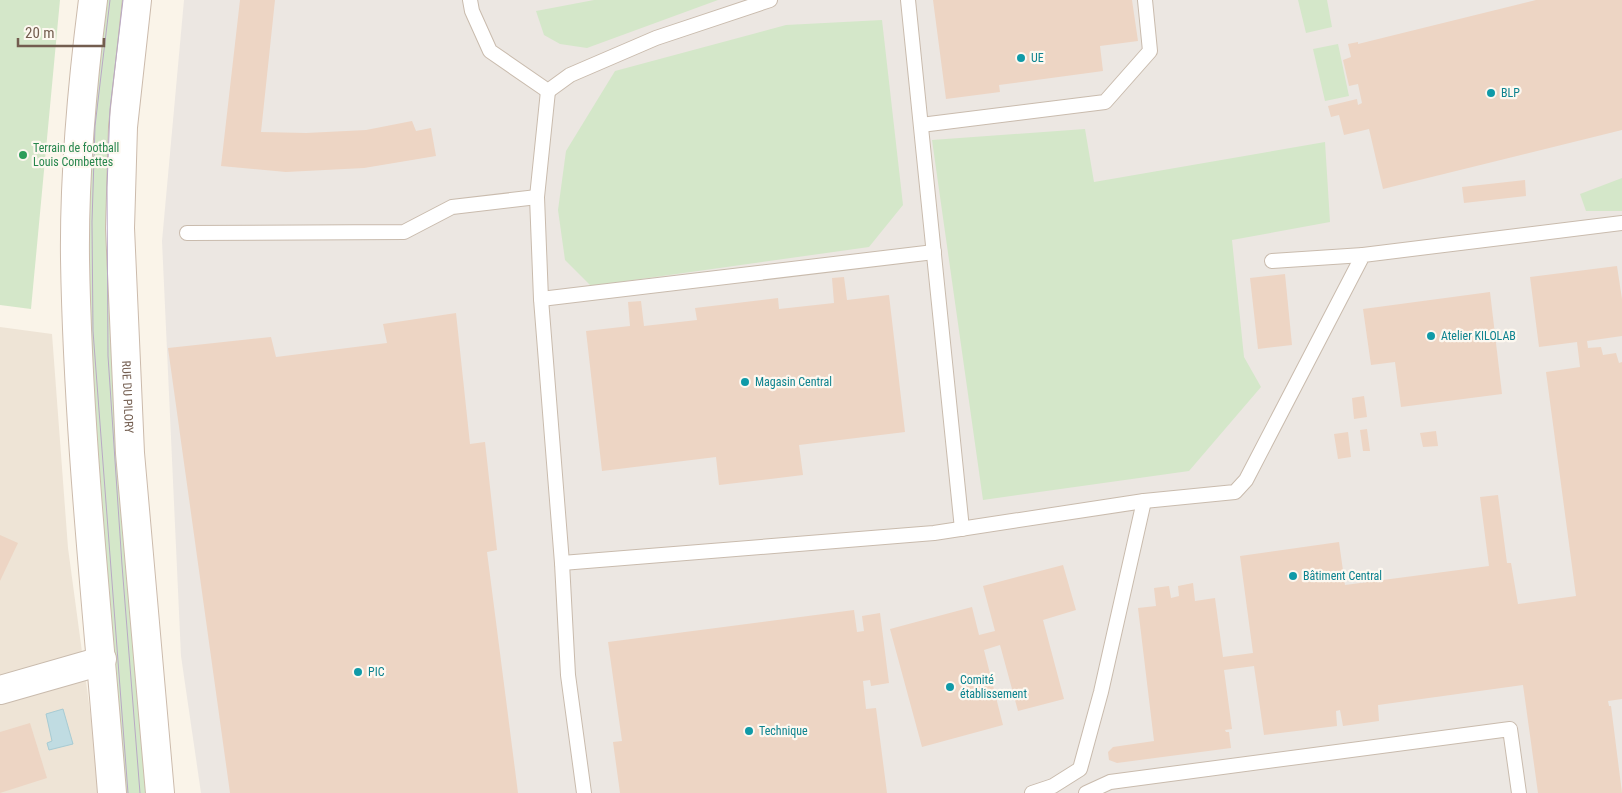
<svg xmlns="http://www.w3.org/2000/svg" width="1622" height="793" font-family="'Roboto Condensed',sans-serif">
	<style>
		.residential { fill: #eee4d6 }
		.industrial { fill: #ece7e2 }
		.green { fill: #d4e7c9 }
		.water { fill: #c0dce2; stroke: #a7cbd3 }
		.building { fill: #edd5c4 }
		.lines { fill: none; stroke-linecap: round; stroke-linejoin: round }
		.lane-casing { stroke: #c9bbad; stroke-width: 16 }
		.street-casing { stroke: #c9bbad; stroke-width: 30 }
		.secondary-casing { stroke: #ccbbac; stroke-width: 30 }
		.lane { stroke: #fff; stroke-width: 14 }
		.street { stroke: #fff; stroke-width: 28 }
		.secondary { stroke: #fff; stroke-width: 28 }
		.tram { stroke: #b8a8c4; stroke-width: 1 }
		.culture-dot { fill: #0f9aa8; stroke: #fdf8f0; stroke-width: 2 }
		.leisure-dot { fill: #2e9e5b; stroke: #fdf8f0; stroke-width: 2 }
		.labels { text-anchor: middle; stroke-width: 4.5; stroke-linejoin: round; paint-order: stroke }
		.culture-label { font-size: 12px; fill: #0d838f; stroke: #fdf8f0; text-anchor: start }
		.leisure-label { font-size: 12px; fill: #27864d; stroke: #fdf8f0; text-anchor: start }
		.street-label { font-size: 12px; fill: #735d4f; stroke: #fdf8f0 }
	</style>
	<rect width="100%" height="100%" fill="#faf4e9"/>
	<!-- residential -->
	<polygon class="residential" points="0,327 52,334 68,548 101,793 0,793"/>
	<!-- industrial -->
	<polygon class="industrial" points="184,0 1622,0 1622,793 201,793 181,656 162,241"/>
	<!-- green -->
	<g class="green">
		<polygon points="0,0 60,0 31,309 0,305"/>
		<polygon points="99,0 129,0 117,114 150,793 119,793 82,262"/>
		<polygon points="594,0 718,0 587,48 560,44 544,35 536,11"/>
		<polygon points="1298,0 1327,0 1332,27 1306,33"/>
		<polygon points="882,20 903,205 869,247 591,286 565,260 558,210 566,151 615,71 786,25"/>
		<polygon points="1338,44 1349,96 1325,101 1313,49"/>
		<polygon points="1085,129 1094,182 1325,142 1330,222 1232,240 1244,357 1261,387 1189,471 983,500 932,140"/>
		<polygon points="1622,178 1622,211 1586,211 1580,194"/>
	</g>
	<!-- water -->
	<polygon class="water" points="63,709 73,744 49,750 47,743 52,741 46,714"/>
	<!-- building -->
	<g class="building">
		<polygon points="240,0 275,0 261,132 306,133 366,130 412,121 416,131 431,128 436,156 364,168 286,172 221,166"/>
		<polygon points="933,0 1132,0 1138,41 1100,46 1103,71 999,85 1000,92 946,99"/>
		<polygon points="1536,0 1622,0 1622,130 1383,189 1369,129 1344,135 1339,115 1331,117 1328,106 1357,99 1358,105 1362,103 1358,84 1349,86 1343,60 1351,57 1348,44 1358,42 1358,44"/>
		<polygon points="1525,180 1526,196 1464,203 1462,187"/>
		<polygon points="1617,266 1622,299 1622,336 1587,341 1588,348 1601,347 1603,355 1616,353 1619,363 1622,362 1622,699 1608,701 1609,706 1611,706 1622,793 1538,793 1523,685 1378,705 1379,721 1343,726 1340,710 1336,711 1337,726 1264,735 1254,666 1224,670 1232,729 1225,730 1226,732 1229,732 1231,748 1117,763 1109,760 1108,752 1113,747 1154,741 1138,608 1156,606 1154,588 1169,586 1171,598 1179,596 1178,586 1193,583 1195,601 1215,598 1223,657 1253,653 1240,556 1339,542 1345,585 1489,566 1480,497 1498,495 1507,563 1511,563 1518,604 1576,596 1546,372 1580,367 1577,342 1539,347 1530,277"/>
		<polygon points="1285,274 1292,345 1258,349 1250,278"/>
		<polygon points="844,277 847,300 889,295 905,432 799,445 803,475 719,485 716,457 602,471 586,331 630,326 628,302 641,301 644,326 697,320 695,308 778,298 779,309 834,303 832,278"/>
		<polygon points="1490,292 1502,394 1401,407 1395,362 1371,365 1363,309"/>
		<polygon points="456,313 470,444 485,442 497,550 487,552 518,793 230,793 168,348 271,337 276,357 387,343 383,324"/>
		<polygon points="1364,396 1367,417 1354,419 1352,398"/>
		<polygon points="1367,429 1370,451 1363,451 1360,430"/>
		<polygon points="1436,431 1438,446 1423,447 1420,433"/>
		<polygon points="1348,432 1351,457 1338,459 1334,434"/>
		<polygon points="0,535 18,543 0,581"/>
		<polygon points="1063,565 1076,610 1043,620 1064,699 1018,711 1000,645 984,650 1003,725 922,747 890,629 972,607 979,635 995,631 983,586"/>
		<polygon points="854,610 857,632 864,631 862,616 880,613 889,683 871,686 870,680 863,681 866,709 876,708 887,793 620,793 613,742 622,741 608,642"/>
		<polygon points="30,723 47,778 0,793 0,732"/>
	</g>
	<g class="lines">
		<defs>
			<g id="lane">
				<polyline points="470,0 472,11 490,51 548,91 570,75 656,38 770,0"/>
				<polyline points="908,0 962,529"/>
				<polyline points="548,91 537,197 541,299 562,563 568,675 584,793"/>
				<polyline points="921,125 1105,102 1150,51 1145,0"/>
				<polyline points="187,233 404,232 452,207 537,197"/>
				<polyline points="1272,261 1363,255"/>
				<polyline points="541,299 934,252"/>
				<polyline points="562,563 934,533 1144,501 1235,492 1246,480 1363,255 1622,223"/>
				<polyline points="1032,793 1053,786 1080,769 1101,692 1144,501"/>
				<polyline points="1086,793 1110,782 1510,729 1519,793"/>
			</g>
			<polyline id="street" points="0,690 91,664 102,659"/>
			<g id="secondary">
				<path d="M93 0C82 86 74 172 75 259 78 437 98 615 112 793"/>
				<path id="s1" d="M137 0 123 127 120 228 130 453 160 793"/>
			</g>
		</defs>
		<!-- lane casing -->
		<use href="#lane" class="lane-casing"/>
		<!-- street casing -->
		<use href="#street" class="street-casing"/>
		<!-- secondary casing -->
		<use href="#secondary" class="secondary-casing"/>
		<!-- lane -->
		<use href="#lane" class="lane"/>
		<!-- street -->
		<use href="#street" class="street"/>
		<!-- secondary -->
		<use href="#secondary" class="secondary"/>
		<!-- tram -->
		<g class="tram">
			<polyline points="110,0 95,126 92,222 93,331 128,793"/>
			<polyline points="123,0 110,109 107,187 108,356 122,565 140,793"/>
		</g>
	</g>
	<!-- markers -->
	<g class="culture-dot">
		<circle cx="1021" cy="58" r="5"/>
		<circle cx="1491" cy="93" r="5"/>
		<circle cx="1431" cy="336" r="5"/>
		<circle cx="745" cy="382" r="5"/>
		<circle cx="1293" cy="576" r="5"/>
		<circle cx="358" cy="672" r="5"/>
		<circle cx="950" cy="687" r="5"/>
		<circle cx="749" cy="731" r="5"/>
	</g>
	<circle class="leisure-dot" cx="23" cy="155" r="5"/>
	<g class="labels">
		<!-- culture labels -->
		<g class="culture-label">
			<text x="1031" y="62">UE</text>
			<text x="1501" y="97">BLP</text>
			<text x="1441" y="340">Atelier KILOLAB</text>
			<text x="755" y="386">Magasin Central</text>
			<text x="1303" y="580">Bâtiment Central</text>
			<text x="368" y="676">PIC</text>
			<text x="960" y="684">Comité<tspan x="960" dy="14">établissement</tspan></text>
			<text x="759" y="735">Technique</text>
		</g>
		<!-- leisure labels -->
		<g class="leisure-label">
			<text x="33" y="152">Terrain de football<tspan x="33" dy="14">Louis Combettes</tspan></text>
		</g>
		<!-- street labels -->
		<g class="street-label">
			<text dy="4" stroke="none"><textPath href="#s1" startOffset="398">RUE DU PILORY</textPath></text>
		</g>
	</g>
	<!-- scale -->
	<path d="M18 38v8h86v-8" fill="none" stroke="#735d4f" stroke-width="2.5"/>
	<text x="25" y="38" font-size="15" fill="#735d4f" stroke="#fdf8f0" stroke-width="4" paint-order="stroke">20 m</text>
</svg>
